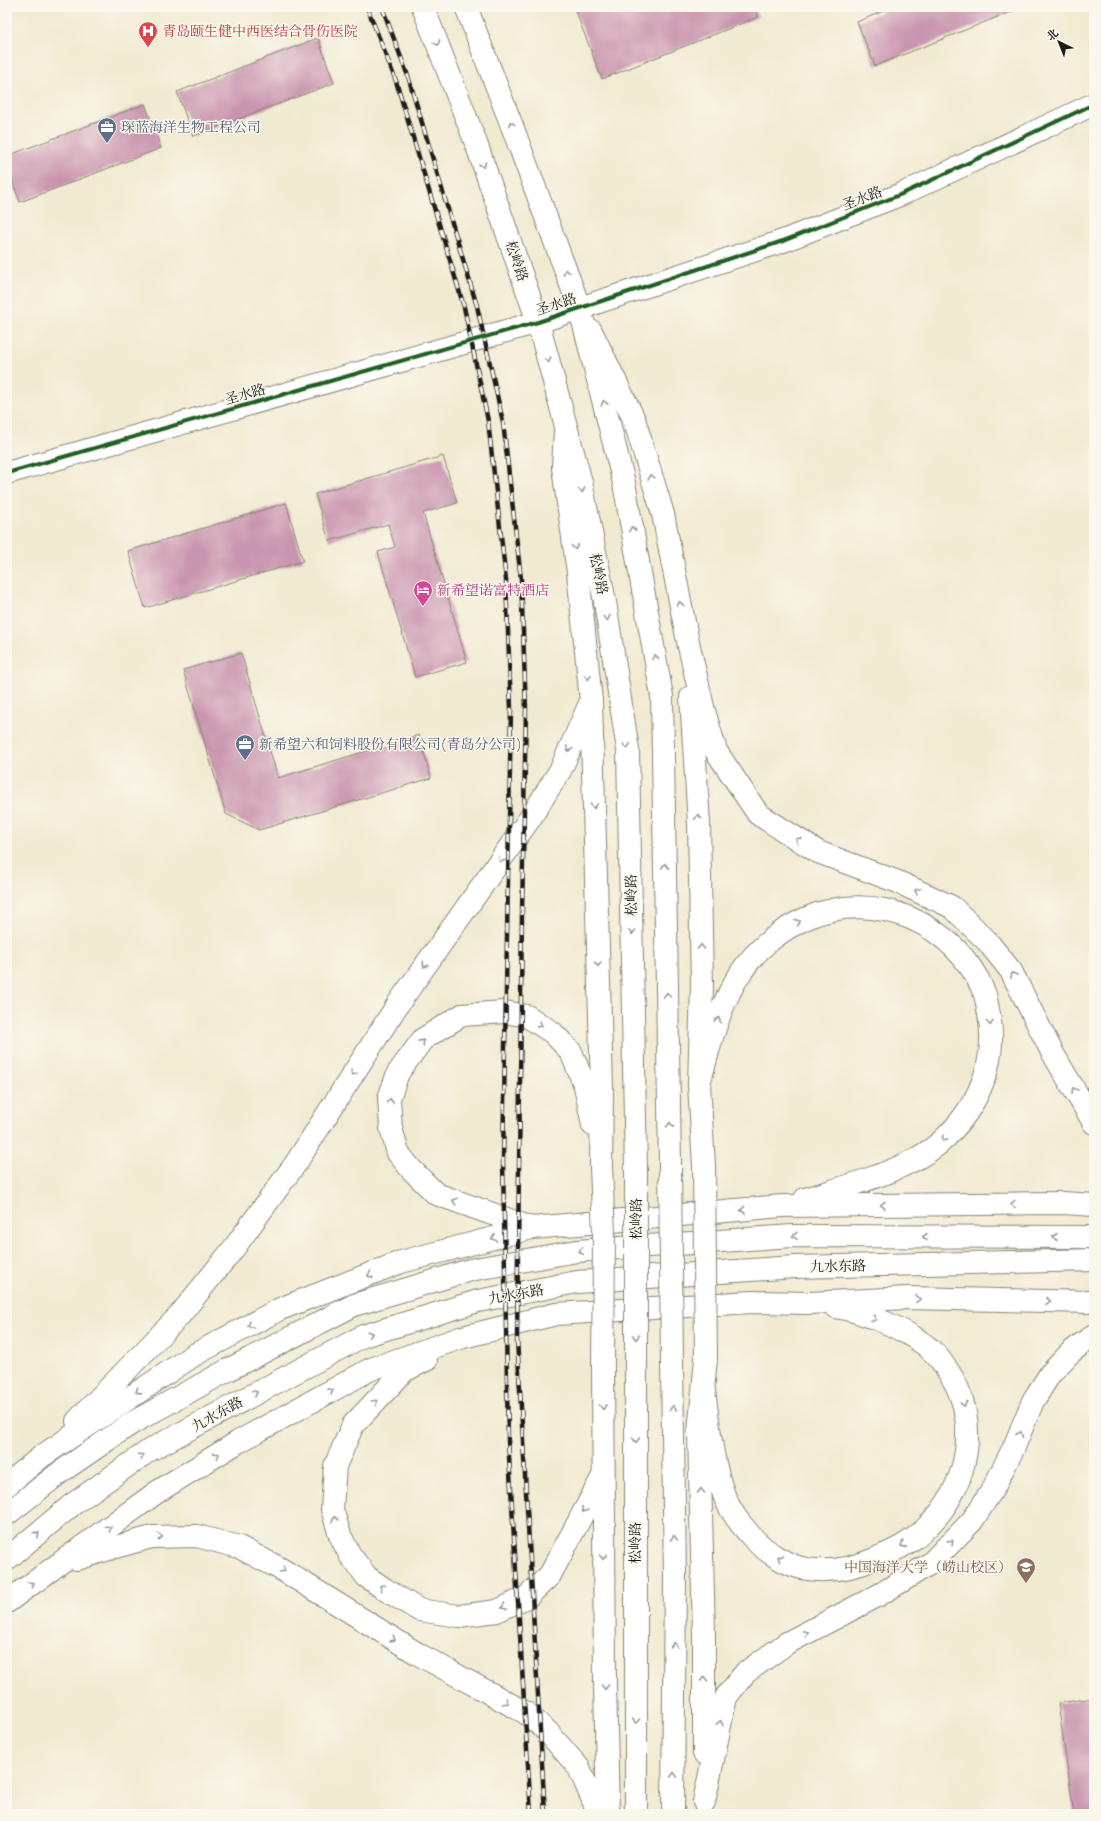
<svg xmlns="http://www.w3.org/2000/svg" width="1101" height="1821" font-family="'Old Standard TT','Noto Serif SC',serif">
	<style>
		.building { fill: #c994af }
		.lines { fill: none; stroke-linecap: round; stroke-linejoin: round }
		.minor-casing { stroke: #868376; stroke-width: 24 }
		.major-casing { stroke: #868376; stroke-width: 24 }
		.highway-casing { stroke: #868376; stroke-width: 24 }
		.minor { stroke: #fff; stroke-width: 22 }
		.major { stroke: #fff; stroke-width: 22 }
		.highway { stroke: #fff; stroke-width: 22 }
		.rail-casing { stroke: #1c1c1c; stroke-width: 4.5 }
		.rail { stroke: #fbf7ec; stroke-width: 3; stroke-dasharray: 9; stroke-linecap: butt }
		.major-bridge-casing { stroke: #868376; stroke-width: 24; stroke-linecap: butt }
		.highway-bridge-casing { stroke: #868376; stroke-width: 24; stroke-linecap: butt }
		.major-bridge { stroke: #fff; stroke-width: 22 }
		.highway-bridge { stroke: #fff; stroke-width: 22 }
		.cycleway-casing { stroke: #fbf7ec; stroke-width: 6 }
		.cycleway { stroke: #1b5e20; stroke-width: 4 }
		.oneway { stroke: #999 }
		.labels { text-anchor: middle; stroke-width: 3; stroke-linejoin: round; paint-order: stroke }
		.health-label { font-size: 14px; fill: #be3a42; stroke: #fbf7ec; text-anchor: start }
		.service-label { font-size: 14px; fill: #4e5e75; stroke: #fbf7ec; text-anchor: start }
		.street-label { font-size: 14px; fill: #1c1c1c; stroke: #fbf7ec }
		.hotel-label { font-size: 14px; fill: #b23c85; stroke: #fbf7ec; text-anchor: start }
		.education-label { font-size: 14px; fill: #785e54; stroke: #fbf7ec; text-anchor: end }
	</style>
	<rect width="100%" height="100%" fill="#fbf7ec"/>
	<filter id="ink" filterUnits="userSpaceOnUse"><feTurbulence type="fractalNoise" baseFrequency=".025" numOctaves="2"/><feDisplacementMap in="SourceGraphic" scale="8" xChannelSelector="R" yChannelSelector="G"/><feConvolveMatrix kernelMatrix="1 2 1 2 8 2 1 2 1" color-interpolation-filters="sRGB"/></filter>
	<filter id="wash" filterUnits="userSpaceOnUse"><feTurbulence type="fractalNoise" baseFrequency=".012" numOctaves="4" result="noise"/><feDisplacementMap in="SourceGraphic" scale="16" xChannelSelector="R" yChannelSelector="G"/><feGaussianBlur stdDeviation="0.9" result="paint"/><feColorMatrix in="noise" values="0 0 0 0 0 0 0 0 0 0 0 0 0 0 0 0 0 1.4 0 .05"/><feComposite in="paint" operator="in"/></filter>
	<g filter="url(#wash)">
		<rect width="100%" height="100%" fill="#f0ead1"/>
		<g id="blocks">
			<!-- building -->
			<g class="building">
				<polygon points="574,7 754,7 758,17 602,79"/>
				<polygon points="893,7 1020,7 1020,8 875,66 857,22"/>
				<polygon points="318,38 334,83 193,136 177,92"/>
				<polygon points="145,104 161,148 20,202 7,167 7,156"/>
				<polygon points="443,456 457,503 423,513 467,662 415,677 378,552 395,547 388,524 329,541 315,494"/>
				<polygon points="286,503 303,561 145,608 128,551"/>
				<polygon points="241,653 278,778 419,735 431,778 259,830 226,814 183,670"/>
				<polygon points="1094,1698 1094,1814 1074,1814 1058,1703"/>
			</g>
		</g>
	</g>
	<g filter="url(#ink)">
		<use href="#blocks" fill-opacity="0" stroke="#868376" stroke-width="1"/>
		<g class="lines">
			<defs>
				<polyline id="minor" points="7,473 538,322 783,241 902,194 1094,104"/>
				<g id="major">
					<polyline points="591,331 634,419 663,514 688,642 704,711 716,751 758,814 818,852 898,882 952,907 987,941 1011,971 1052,1052 1094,1123"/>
					<polyline points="565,430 563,468 578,572 591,701 602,1089 601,1167"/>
					<polyline points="691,697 699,824 702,986 699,1084 704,1166"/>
					<path d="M699 1084C710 1045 719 1004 742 971 757 948 782 929 807 918 875 888 956 924 984 992 987 999 987 1007 989 1014 998 1062 978 1107 943 1140 911 1170 847 1186 805 1199"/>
					<polyline points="532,1228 436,1194 411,1169 398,1153 391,1128 389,1098 398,1073 423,1039 462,1015 505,1012 527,1016 553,1033 571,1052 585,1086 593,1125"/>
					<polyline points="426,1360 404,1371 353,1425 335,1466 332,1509 340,1535 350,1555 367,1577 386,1590 419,1610 459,1616 497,1611 527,1597 550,1575 603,1476"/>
					<polyline points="603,1368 605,1685 608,1814"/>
					<path d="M704 1391C709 1426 712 1462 724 1495 729 1509 741 1525 751 1536 765 1551 786 1566 807 1569 831 1573 856 1567 877 1558 895 1551 912 1542 925 1529 970 1488 982 1418 946 1368 939 1357 929 1347 918 1340 899 1327 859 1310 836 1307"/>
					<polyline points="77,1421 179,1316 234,1248 296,1163 398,1004 531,817 561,769 591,701"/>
					<polyline points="7,1485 42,1456 194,1355 280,1309 401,1262 532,1228 782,1206 1063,1203 1094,1205"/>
					<polyline points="7,1514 62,1471 132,1423 228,1370 354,1305 470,1270 577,1251 792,1236 1094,1237"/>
					<polyline points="7,1559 73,1504 150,1450 363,1336 478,1301 577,1282 795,1267 1094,1260"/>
					<polyline points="77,1559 112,1548 152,1537 197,1536 239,1547 281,1569 418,1654 526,1713 547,1731 579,1768 599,1814"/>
					<polyline points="7,1602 157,1492 238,1442 371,1369 463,1337 556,1314 752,1302 809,1303 907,1298 1094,1302"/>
					<polyline points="704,1753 704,1635 699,1432 706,1359"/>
					<polyline points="704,1802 726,1697 745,1673 787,1643 879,1595 931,1563 972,1521 993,1489 1014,1447 1033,1401 1050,1374 1071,1352 1094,1335"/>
				</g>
				<g id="highway">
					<polyline points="423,7 476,143 538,322 581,482 605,602 628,750 636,1172"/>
					<polyline points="466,7 512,126 580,309 624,483 662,696 670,1164"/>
					<polyline points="672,1364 675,1577 673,1814"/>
					<polyline points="636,1373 636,1814"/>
				</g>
			</defs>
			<!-- minor casing -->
			<use href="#minor" class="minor-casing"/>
			<!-- major casing -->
			<use href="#major" class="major-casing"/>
			<!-- highway casing -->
			<use href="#highway" class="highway-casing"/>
			<!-- minor -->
			<use href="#minor" class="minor"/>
			<!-- major -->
			<use href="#major" class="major"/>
			<!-- highway -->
			<use href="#highway" class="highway"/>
			<defs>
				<g id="rail">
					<polyline points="367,7 396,81 464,307 488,421 506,580 511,709 503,1161 508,1440 531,1814"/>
					<polyline points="382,7 408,76 477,306 503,422 521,579 526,709 522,913 517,1339 545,1814"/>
				</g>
			</defs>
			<!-- rail casing -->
			<use href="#rail" class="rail-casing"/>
			<!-- rail -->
			<use href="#rail" class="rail"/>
			<defs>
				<g id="major-bridge">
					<polyline points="704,1166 706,1359"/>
					<polyline points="601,1167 604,1233 603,1368"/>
				</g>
				<g id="highway-bridge">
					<polyline points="670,1164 672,1364"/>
					<polyline points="636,1373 636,1172"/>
				</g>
			</defs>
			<!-- major-bridge casing -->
			<use href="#major-bridge" class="major-bridge-casing"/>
			<!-- highway-bridge casing -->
			<use href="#highway-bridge" class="highway-bridge-casing"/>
			<!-- major-bridge -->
			<use href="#major-bridge" class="major-bridge"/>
			<!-- highway-bridge -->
			<use href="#highway-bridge" class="highway-bridge"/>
			<defs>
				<polyline id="cycleway" points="7,473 538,322 783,241 902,194 1094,104"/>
			</defs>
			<!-- cycleway casing -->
			<use href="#cycleway" class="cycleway-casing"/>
			<!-- cycleway -->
			<use href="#cycleway" class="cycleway"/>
		</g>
		<!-- one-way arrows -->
		<defs><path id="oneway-chevron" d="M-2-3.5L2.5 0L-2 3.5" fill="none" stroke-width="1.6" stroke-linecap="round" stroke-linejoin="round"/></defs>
		<g class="oneway">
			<use href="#oneway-chevron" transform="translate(437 43) rotate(69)"/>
			<use href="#oneway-chevron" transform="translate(511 124) rotate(-111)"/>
			<use href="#oneway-chevron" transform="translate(483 165) rotate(71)"/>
			<use href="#oneway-chevron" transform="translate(566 272) rotate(-110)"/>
			<use href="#oneway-chevron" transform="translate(548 360) rotate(75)"/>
			<use href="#oneway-chevron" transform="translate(604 403) rotate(-104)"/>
			<use href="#oneway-chevron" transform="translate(651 477) rotate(-107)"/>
			<use href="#oneway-chevron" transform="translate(582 490) rotate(79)"/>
			<use href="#oneway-chevron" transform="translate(632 529) rotate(-100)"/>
			<use href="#oneway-chevron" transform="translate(575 547) rotate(82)"/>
			<use href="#oneway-chevron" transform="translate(680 604) rotate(-101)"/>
			<use href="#oneway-chevron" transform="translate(607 618) rotate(81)"/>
			<use href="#oneway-chevron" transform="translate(655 657) rotate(-100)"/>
			<use href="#oneway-chevron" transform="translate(588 677) rotate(85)"/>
			<use href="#oneway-chevron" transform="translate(627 746) rotate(83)"/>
			<use href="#oneway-chevron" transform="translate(569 749) rotate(114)"/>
			<use href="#oneway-chevron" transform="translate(594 806) rotate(88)"/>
			<use href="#oneway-chevron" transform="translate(698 817) rotate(-94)"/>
			<use href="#oneway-chevron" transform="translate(798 840) rotate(-148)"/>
			<use href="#oneway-chevron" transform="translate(501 860) rotate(125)"/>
			<use href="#oneway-chevron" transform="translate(665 866) rotate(-91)"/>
			<use href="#oneway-chevron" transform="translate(917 891) rotate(-155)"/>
			<use href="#oneway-chevron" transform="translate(798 922) rotate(-24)"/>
			<use href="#oneway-chevron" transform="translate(632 932) rotate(89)"/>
			<use href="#oneway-chevron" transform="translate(701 947) rotate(-91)"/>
			<use href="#oneway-chevron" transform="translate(598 964) rotate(88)"/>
			<use href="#oneway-chevron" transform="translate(425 965) rotate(125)"/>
			<use href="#oneway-chevron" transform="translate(1013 975) rotate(-119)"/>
			<use href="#oneway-chevron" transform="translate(667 995) rotate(-91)"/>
			<use href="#oneway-chevron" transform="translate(718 1020) rotate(-73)"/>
			<use href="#oneway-chevron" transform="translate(990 1023) rotate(82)"/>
			<use href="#oneway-chevron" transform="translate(540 1025) rotate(32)"/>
			<use href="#oneway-chevron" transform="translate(422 1042) rotate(-48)"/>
			<use href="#oneway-chevron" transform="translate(353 1073) rotate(123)"/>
			<use href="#oneway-chevron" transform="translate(1074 1090) rotate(-120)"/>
			<use href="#oneway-chevron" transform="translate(390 1101) rotate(-87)"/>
			<use href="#oneway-chevron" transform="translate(670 1125) rotate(-91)"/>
			<use href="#oneway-chevron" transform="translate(944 1139) rotate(136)"/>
			<use href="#oneway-chevron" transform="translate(455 1201) rotate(-161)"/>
			<use href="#oneway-chevron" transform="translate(1013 1204) rotate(179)"/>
			<use href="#oneway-chevron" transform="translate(883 1205) rotate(179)"/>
			<use href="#oneway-chevron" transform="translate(743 1210) rotate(175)"/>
			<use href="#oneway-chevron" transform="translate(795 1236) rotate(179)"/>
			<use href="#oneway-chevron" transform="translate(925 1237) rotate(-180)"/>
			<use href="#oneway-chevron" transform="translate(1055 1237) rotate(-180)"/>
			<use href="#oneway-chevron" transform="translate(494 1238) rotate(165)"/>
			<use href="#oneway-chevron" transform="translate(581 1251) rotate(175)"/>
			<use href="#oneway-chevron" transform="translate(370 1275) rotate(159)"/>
			<use href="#oneway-chevron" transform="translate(918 1299) rotate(1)"/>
			<use href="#oneway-chevron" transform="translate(1048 1301) rotate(1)"/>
			<use href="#oneway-chevron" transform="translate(874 1319) rotate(20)"/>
			<use href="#oneway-chevron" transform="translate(518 1323) rotate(-13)"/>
			<use href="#oneway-chevron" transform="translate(250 1325) rotate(152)"/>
			<use href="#oneway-chevron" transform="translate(370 1334) rotate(-17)"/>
			<use href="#oneway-chevron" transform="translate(636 1337) rotate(90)"/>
			<use href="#oneway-chevron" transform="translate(138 1391) rotate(147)"/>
			<use href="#oneway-chevron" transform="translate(331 1391) rotate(-29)"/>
			<use href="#oneway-chevron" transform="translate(255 1393) rotate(-28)"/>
			<use href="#oneway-chevron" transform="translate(375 1402) rotate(-46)"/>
			<use href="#oneway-chevron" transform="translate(964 1404) rotate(77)"/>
			<use href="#oneway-chevron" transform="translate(603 1407) rotate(90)"/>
			<use href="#oneway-chevron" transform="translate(673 1408) rotate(-91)"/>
			<use href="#oneway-chevron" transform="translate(1020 1434) rotate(-68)"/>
			<use href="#oneway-chevron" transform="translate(636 1440) rotate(90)"/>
			<use href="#oneway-chevron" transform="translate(217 1455) rotate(-32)"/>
			<use href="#oneway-chevron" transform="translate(141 1456) rotate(-35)"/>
			<use href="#oneway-chevron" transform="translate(701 1491) rotate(-91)"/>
			<use href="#oneway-chevron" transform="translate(584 1510) rotate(119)"/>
			<use href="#oneway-chevron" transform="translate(335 1519) rotate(-106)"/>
			<use href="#oneway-chevron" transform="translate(109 1528) rotate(-36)"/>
			<use href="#oneway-chevron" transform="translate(37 1534) rotate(-40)"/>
			<use href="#oneway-chevron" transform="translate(160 1537) rotate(-1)"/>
			<use href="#oneway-chevron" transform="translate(674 1538) rotate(-91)"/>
			<use href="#oneway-chevron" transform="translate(951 1542) rotate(-46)"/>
			<use href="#oneway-chevron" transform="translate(903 1545) rotate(151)"/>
			<use href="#oneway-chevron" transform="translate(603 1557) rotate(90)"/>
			<use href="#oneway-chevron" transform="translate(780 1558) rotate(-147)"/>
			<use href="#oneway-chevron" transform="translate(283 1570) rotate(30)"/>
			<use href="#oneway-chevron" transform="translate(31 1584) rotate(-36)"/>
			<use href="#oneway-chevron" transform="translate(382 1587) rotate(-145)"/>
			<use href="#oneway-chevron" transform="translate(504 1607) rotate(156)"/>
			<use href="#oneway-chevron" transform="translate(806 1633) rotate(-28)"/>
			<use href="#oneway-chevron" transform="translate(393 1639) rotate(32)"/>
			<use href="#oneway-chevron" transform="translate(674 1645) rotate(-90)"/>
			<use href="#oneway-chevron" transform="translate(704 1679) rotate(-90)"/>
			<use href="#oneway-chevron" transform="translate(605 1687) rotate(89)"/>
			<use href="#oneway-chevron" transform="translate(506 1702) rotate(30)"/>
			<use href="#oneway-chevron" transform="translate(636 1721) rotate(90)"/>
			<use href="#oneway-chevron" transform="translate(720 1723) rotate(-78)"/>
			<use href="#oneway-chevron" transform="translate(674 1775) rotate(-90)"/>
		</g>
	</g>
	<!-- icons -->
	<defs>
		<symbol id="hospital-pin" viewBox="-11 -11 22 30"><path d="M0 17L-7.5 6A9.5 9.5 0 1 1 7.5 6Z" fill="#e0444e" stroke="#fbf7ec"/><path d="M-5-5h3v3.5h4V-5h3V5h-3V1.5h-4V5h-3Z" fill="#fff"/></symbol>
		<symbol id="office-pin" viewBox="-11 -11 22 30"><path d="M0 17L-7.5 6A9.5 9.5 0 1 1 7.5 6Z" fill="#5c6f8a" stroke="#fbf7ec"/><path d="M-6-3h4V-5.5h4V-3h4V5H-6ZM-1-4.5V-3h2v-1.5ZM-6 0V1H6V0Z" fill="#fff"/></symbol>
		<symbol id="hotel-pin" viewBox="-11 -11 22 30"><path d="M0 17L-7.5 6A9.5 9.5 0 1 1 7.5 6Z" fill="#d1479c" stroke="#fbf7ec"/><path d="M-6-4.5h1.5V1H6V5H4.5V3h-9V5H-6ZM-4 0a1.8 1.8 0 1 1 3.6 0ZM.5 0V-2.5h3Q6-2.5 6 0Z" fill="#fff"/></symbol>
		<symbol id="university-pin" viewBox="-11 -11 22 30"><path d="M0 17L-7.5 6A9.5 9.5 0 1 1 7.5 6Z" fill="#8d6e63" stroke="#fbf7ec"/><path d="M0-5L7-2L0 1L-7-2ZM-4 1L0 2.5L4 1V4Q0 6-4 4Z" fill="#fff"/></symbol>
	</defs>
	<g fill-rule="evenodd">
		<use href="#hospital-pin" x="137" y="20" width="22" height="30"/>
		<use href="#office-pin" x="96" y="116" width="22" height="30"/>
		<use href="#hotel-pin" x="412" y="579" width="22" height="30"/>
		<use href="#office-pin" x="234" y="733" width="22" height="30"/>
		<use href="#university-pin" x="1015" y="1556" width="22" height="30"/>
	</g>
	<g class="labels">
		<!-- health labels -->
		<g class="health-label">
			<text x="162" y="36">青岛颐生健中西医结合骨伤医院</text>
		</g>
		<!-- service labels -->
		<g class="service-label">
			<text x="121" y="132">琛蓝海洋生物工程公司</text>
			<text x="259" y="749">新希望六和饲料股份有限公司(青岛分公司)</text>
		</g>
		<!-- street labels -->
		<g class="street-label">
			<text transform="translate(862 198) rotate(-21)" y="5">圣水路</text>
			<text transform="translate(517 261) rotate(71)" y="5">松岭路</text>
			<text transform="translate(556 304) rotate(-18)" y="5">圣水路</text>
			<text transform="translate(245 394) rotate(-16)" y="5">圣水路</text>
			<text transform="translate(599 574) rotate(79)" y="5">松岭路</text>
			<text transform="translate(631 895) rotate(-91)" y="5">松岭路</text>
			<text transform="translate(636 1219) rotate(-90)" y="5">松岭路</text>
			<text transform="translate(838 1266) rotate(-1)" y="5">九水东路</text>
			<text transform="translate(516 1294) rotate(-10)" y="5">九水东路</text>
			<text transform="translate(217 1414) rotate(-29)" y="5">九水东路</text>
			<text transform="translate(635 1543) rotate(-90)" y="5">松岭路</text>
		</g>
		<!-- hotel labels -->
		<g class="hotel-label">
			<text x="437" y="595">新希望诺富特酒店</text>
		</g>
		<!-- education labels -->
		<g class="education-label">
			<text x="1012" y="1572">中国海洋大学（崂山校区）</text>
		</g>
	</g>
	<!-- margin -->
	<rect width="1101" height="1821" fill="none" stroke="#fbf7ec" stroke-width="24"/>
	<!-- north arrow -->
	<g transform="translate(1059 42) rotate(317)" stroke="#fbf7ec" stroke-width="3" paint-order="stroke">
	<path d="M0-3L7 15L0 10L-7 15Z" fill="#1c1c1c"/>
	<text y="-6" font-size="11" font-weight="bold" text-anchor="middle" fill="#1c1c1c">北</text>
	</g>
</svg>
